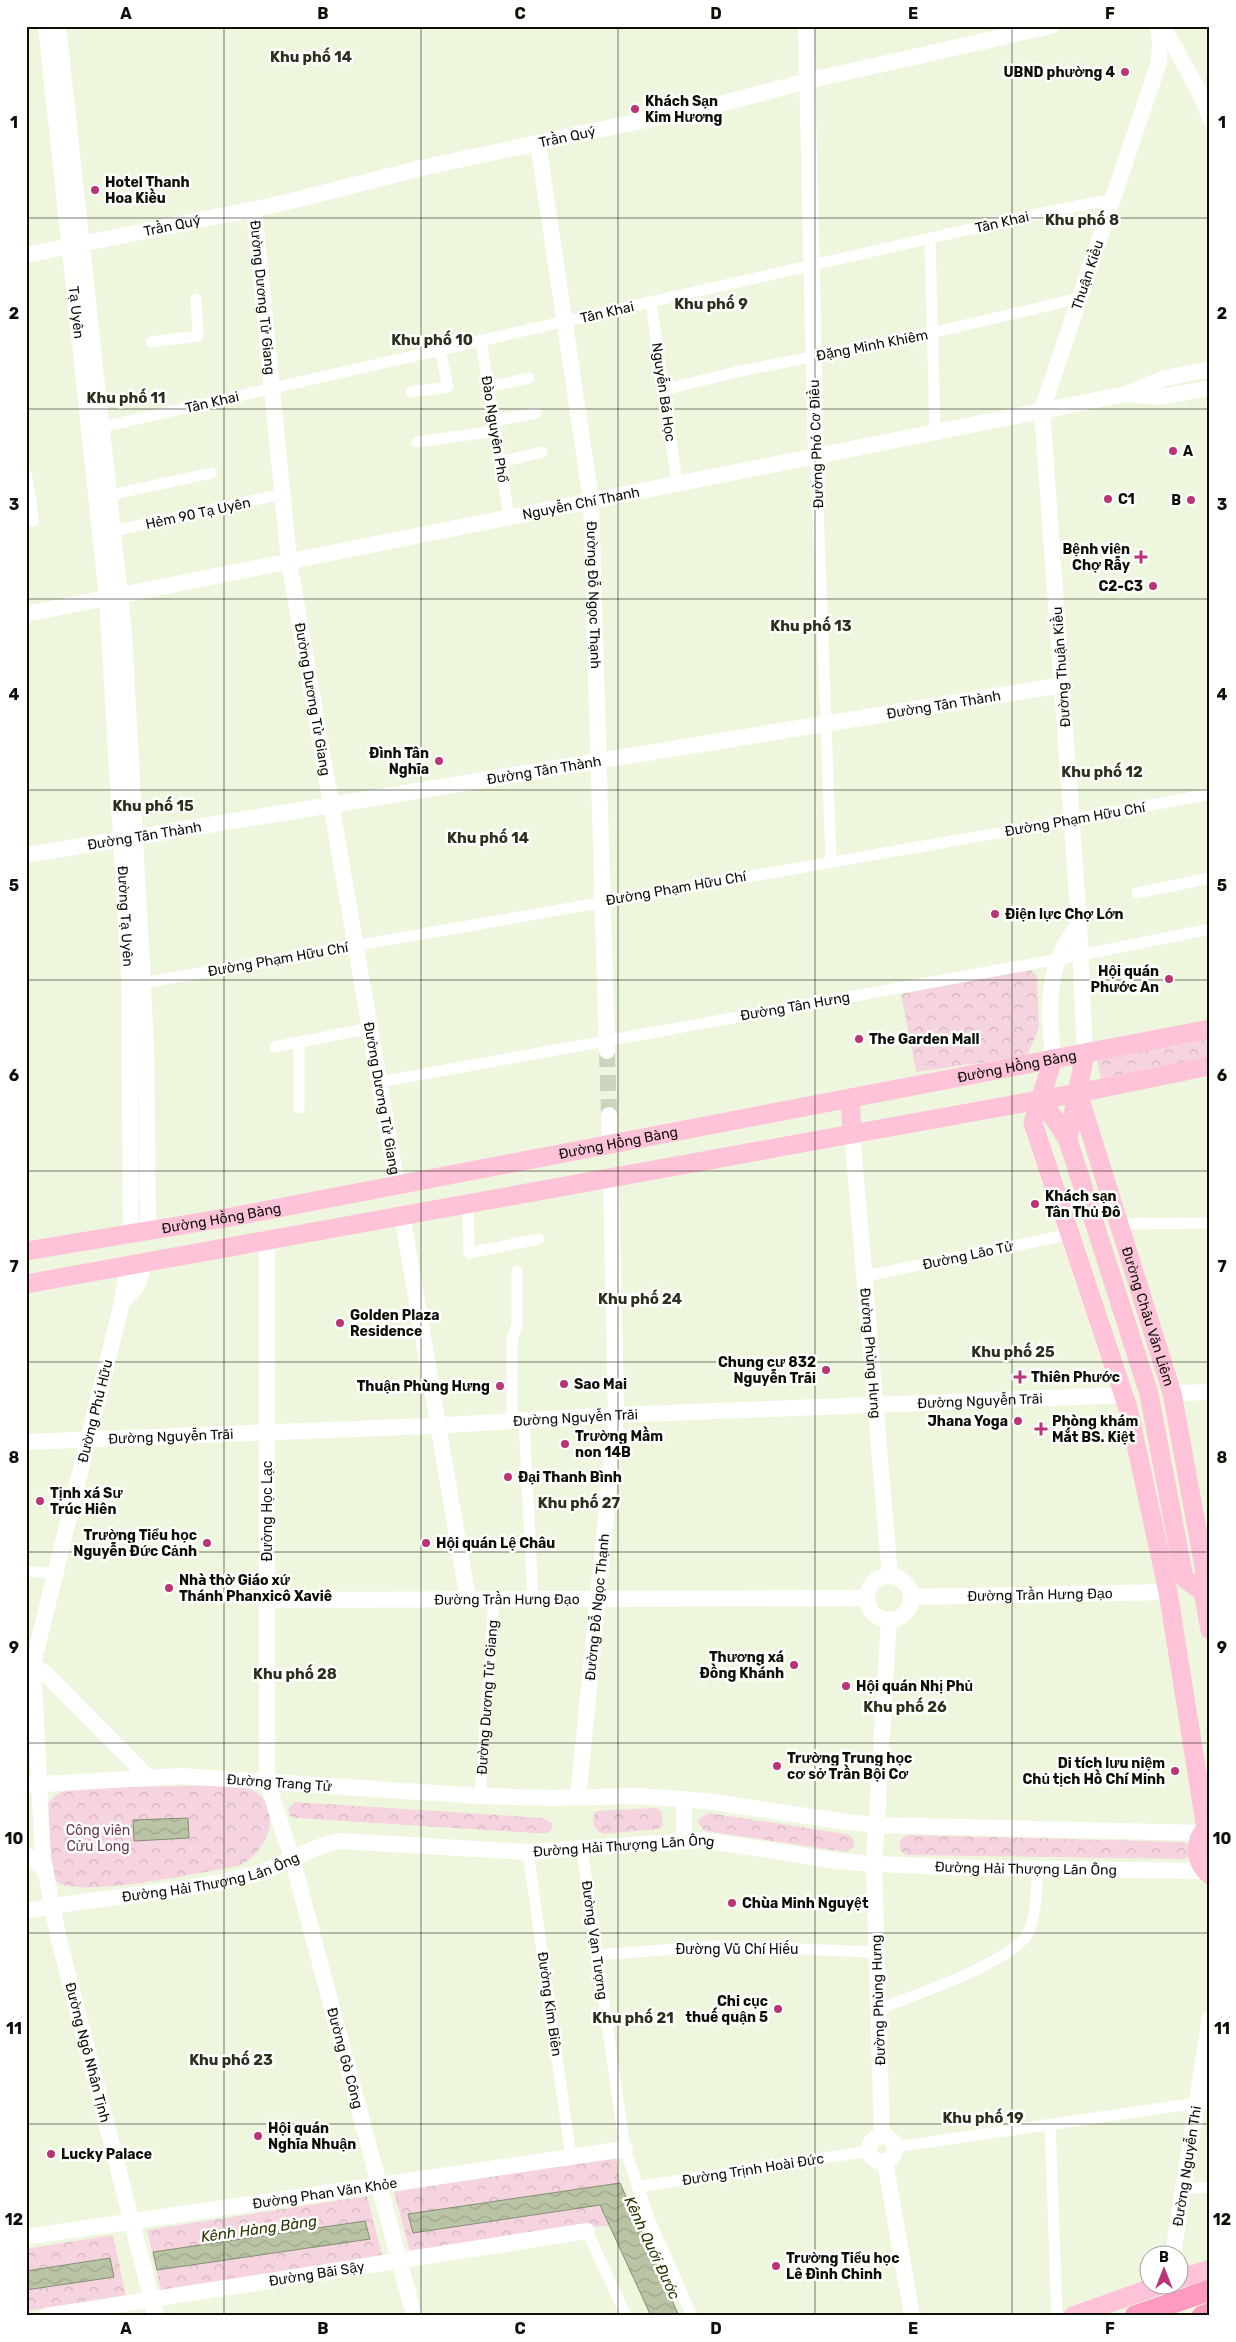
<svg xmlns="http://www.w3.org/2000/svg" width="1236" height="2342" font-family="Rubik,sans-serif">
	<style>
		.park { fill: url(#park-crowns) }
		.water { fill: url(#water-waves); stroke: #858e75 }
		.lines { fill: none; stroke-linecap: round; stroke-linejoin: round }
		.secondary-tunnel { stroke: #ccd4bd; stroke-width: 16; stroke-dasharray: 16 8; stroke-linecap: butt }
		.street { stroke: #fff; stroke-width: 11 }
		.secondary { stroke: #fff; stroke-width: 16 }
		.primary { stroke: #fec2d9; stroke-width: 19 }
		.highway { stroke: #fe99c0; stroke-width: 21 }
		.grid { fill: none; stroke: #0d1007; stroke-width: 1; stroke-opacity: 0.55 }
		.poi-dot { fill: #bb3475; stroke: #fff; stroke-width: 2 }
		.labels { text-anchor: middle; stroke-width: 5; stroke-linejoin: round; paint-order: stroke }
		.poi-label { font-size: 14px; font-weight: bold; fill: #0d1007; stroke: #fff; text-anchor: start }
		.street-label { font-size: 14px; fill: #0d1007; stroke: #fff }
		.park-label { font-size: 14px; fill: #6d3b4f; stroke: #fff }
		.neighbourhood-label { font-size: 15px; font-weight: bold; fill: #2a311d; stroke: #fff }
		.water-label { font-size: 15px; font-style: italic; fill: #2b3803; stroke: #fff }
		.neatline { fill: none; stroke: #0d1007; stroke-width: 2 }
		.grid-label { font-size: 16px; text-anchor: middle; font-weight: bold; fill: #0d1007 }
	</style>
	<defs>
		<pattern id="park-crowns" width="20" height="18" patternUnits="userSpaceOnUse" patternTransform="scale(1.25)"><rect width="20" height="18" fill="#f5d4df"/><path d="M2 6a3 3 0 1 1 6 0M12 15a3 3 0 1 1 6 0" fill="none" stroke="#d1b5be"/></pattern>
		<pattern id="water-waves" width="16" height="10" patternUnits="userSpaceOnUse" patternTransform="scale(1.25)"><rect width="16" height="10" fill="#b9c4a4"/><path d="M0 5q4-4 8 0t8 0" fill="none" stroke="#9ea78c"/></pattern>
	</defs>
	<rect width="100%" height="100%" fill="#eef7dd"/>
	<!-- park -->
	<g class="park">
		<polygon points="1031,970 1037,977 1039,1028 1027,1056 916,1072 901,994"/>
		<polygon points="1210,1036 1210,1058 1101,1079 1097,1058"/>
		<path d="M234 1785C287 1790 276 1850 238 1866 207 1871 76 1900 56 1881 43 1867 47 1825 47 1806 53 1794 64 1790 76 1788Z"/>
		<polygon points="295,1802 543,1818 552,1823 552,1829 548,1833 535,1833 296,1818 290,1816 288,1809"/>
		<path d="M656 1808 661 1811 663 1825 658 1829 603 1834C594 1829 589 1819 597 1811Z"/>
		<polygon points="709,1813 846,1834 852,1837 855,1846 847,1852 705,1831 697,1822 700,1818"/>
		<polygon points="908,1835 1183,1842 1190,1846 1190,1857 1183,1859 907,1855 901,1851 899,1844 902,1838"/>
		<polygon points="616,2157 620,2183 600,2205 610,2225 411,2255 394,2192"/>
		<polygon points="367,2196 383,2259 161,2291 147,2230"/>
		<polygon points="113,2235 126,2296 26,2311 26,2249"/>
	</g>
	<!-- water -->
	<g class="water">
		<polygon points="188,1818 189,1838 134,1841 133,1820"/>
		<polygon points="620,2183 679,2316 651,2316 600,2205 413,2233 408,2214"/>
		<polygon points="365,2221 370,2239 157,2270 153,2252"/>
		<polygon points="110,2258 114,2277 26,2290 26,2271"/>
	</g>
	<g class="lines">
		<!-- secondary-tunnel -->
		<polyline class="secondary-tunnel" points="607,1051 609,1115"/>
		<!-- street -->
		<g class="street">
			<polyline points="930,239 935,432"/>
			<polyline points="651,302 677,483"/>
			<polyline points="481,341 509,516"/>
			<polyline points="151,342 198,336 196,299"/>
			<polyline points="488,387 529,378"/>
			<polyline points="663,390 736,372 931,333 1080,298"/>
			<polyline points="411,392 448,387 440,350"/>
			<polyline points="494,421 536,413"/>
			<polyline points="102,427 1032,215 1113,199"/>
			<polyline points="417,442 495,431"/>
			<polyline points="816,455 831,861"/>
			<polyline points="500,462 542,452"/>
			<polyline points="26,474 31,500"/>
			<polyline points="110,495 211,473"/>
			<polyline points="26,500 31,500 33,521"/>
			<polyline points="114,531 282,494"/>
			<polyline points="1137,893 1210,878"/>
			<polyline points="143,983 1072,820 1210,794"/>
			<polyline points="299,1042 299,1108"/>
			<polyline points="275,1047 370,1028"/>
			<polyline points="379,1082 1081,955 1210,929"/>
			<polyline points="468,1203 469,1253 539,1239"/>
			<polyline points="1119,1224 1210,1223"/>
			<polyline points="866,1276 1071,1234"/>
			<polyline points="524,1420 533,1599"/>
			<polyline points="512,1421 512,1338 517,1325 517,1271"/>
			<polyline points="26,1571 55,1574"/>
			<path id="s1" d="M480 1796 494 1599"/>
			<polyline points="582,1849 625,2149 650,2221 692,2316"/>
			<polyline points="528,1852 571,2157"/>
			<polyline points="597,1955 714,1946 877,1952"/>
			<path d="M879 2009C912 1996 1011 1963 1028 1933 1037 1915 1036 1888 1038 1869"/>
			<polyline points="1050,2124 1057,2316"/>
			<polyline points="895,2147 1197,2103 1210,2103"/>
			<polyline points="637,2187 869,2151"/>
			<polyline points="1183,2189 1210,2187"/>
			<polyline points="587,2231 626,2316"/>
		</g>
		<!-- secondary -->
		<g class="secondary">
			<path id="s2" d="M46 26 107 597 129 975 131 1234"/>
			<polyline points="58,26 124,633 146,1044 148,1231"/>
			<polyline points="806,26 816,455"/>
			<polyline points="1163,26 1201,95 1210,119"/>
			<path id="s3" d="M538 143 591 500 607 1051"/>
			<path id="s4" d="M254 209 289 561 397 1185"/>
			<path id="s5" d="M26 255 279 204 421 168 724 103 807 81 1051 26"/>
			<polyline points="1126,394 1160,397 1210,388"/>
			<path id="s6" d="M26 614 1126 394 1165 378 1210 369"/>
			<path id="s7" d="M26 855 1062 685"/>
			<path id="s8" d="M1085 1054 1079 924 1042 410 1159 62 1160 41 1158 26"/>
			<path d="M1053 1059C1049 1008 1044 966 1079 924"/>
			<polyline points="609,1115 610,1145"/>
			<path id="s9" d="M852 1132 890 1576"/>
			<polyline points="402,1215 468,1599"/>
			<path id="s10" d="M267 1240V1782L292 1858 414 2316"/>
			<path id="s11" d="M128 1265 122 1302 33 1664 43 1858 58 1936 156 2316"/>
			<polyline points="122,1302 137,1286 145,1262"/>
			<polyline points="1172,1393 1210,1392"/>
			<path id="s12" d="M26 1442 427 1426 616 1415 1125 1395"/>
			<circle cx="889" cy="1598" r="22"/>
			<path id="s13" d="M911 1597 1168 1592"/>
			<path id="s14" d="M267 1600 867 1598"/>
			<polyline points="26,1665 33,1664 46,1674 148,1777"/>
			<path id="s15" d="M26 1785 181 1776 480 1796 553 1798 637 1796 706 1801 846 1822 876 1825 1203 1833"/>
			<path id="s16" d="M578 1798 616 1415 611 1176"/>
			<polyline points="684,1840 684,1799"/>
			<polyline points="26,1855 44,1869"/>
			<path id="s17" d="M26 1911C101 1896 178 1894 252 1875 283 1867 308 1847 340 1841L528 1852 703 1840 838 1861 874 1864 977 1868 1205 1871"/>
			<circle cx="882" cy="2149" r="13"/>
			<polyline points="882,2136 874,1864 889,1620"/>
			<polyline points="885,2161 912,2316"/>
			<path id="s18" d="M26 2237 625 2149"/>
			<path id="s19" d="M1173 2254 1210 2018"/>
			<path id="s20" d="M46 2316 587 2231"/>
		</g>
		<!-- primary -->
		<g class="primary">
			<polyline points="1053,1059 1033,1123 1128,1408 1168,1592 1206,1829"/>
			<path id="s21" d="M1078 1093 1172 1393 1205 1572 1203 1592 1210 1630"/>
			<polyline points="1041,1098 1068,1140 1149,1394 1184,1578 1203,1592"/>
			<polyline points="850,1099 852,1132"/>
			<polyline points="1068,1140 1085,1054"/>
			<path id="s22" d="M26 1251 231 1217 1210 1029"/>
			<polyline points="26,1284 1078,1093 1210,1066"/>
			<path d="M1210 1826C1192 1839 1195 1862 1210 1875"/>
			<polyline points="1178,2279 1210,2269"/>
			<polyline points="1073,2316 1163,2284"/>
		</g>
		<!-- highway -->
		<g class="highway">
			<polyline points="1135,2316 1210,2290"/>
			<polyline points="1202,2316 1210,2313"/>
		</g>
	</g>
	<!-- grid -->
	<path class="grid" d="M224 26V2316M421 26V2316M618 26V2316M815 26V2316M1012 26V2316M26 218H1210M26 409H1210M26 599H1210M26 790H1210M26 980H1210M26 1171H1210M26 1362H1210M26 1552H1210M26 1743H1210M26 1933H1210M26 2124H1210"/>
	<!-- markers -->
	<g class="poi-dot">
		<circle cx="1125" cy="72" r="5"/>
		<circle cx="635" cy="109" r="5"/>
		<circle cx="95" cy="190" r="5"/>
		<circle cx="1173" cy="451" r="5"/>
		<circle cx="1108" cy="499" r="5"/>
		<circle cx="1191" cy="500" r="5"/>
		<path d="M1138.5 549.5h5v5h5v5h-5v5h-5v-5h-5v-5h5z"/>
		<circle cx="1153" cy="586" r="5"/>
		<circle cx="439" cy="761" r="5"/>
		<circle cx="995" cy="914" r="5"/>
		<circle cx="1169" cy="979" r="5"/>
		<circle cx="859" cy="1039" r="5"/>
		<circle cx="1035" cy="1204" r="5"/>
		<circle cx="340" cy="1323" r="5"/>
		<circle cx="826" cy="1370" r="5"/>
		<path d="M1017.5 1369.5h5v5h5v5h-5v5h-5v-5h-5v-5h5z"/>
		<circle cx="564" cy="1384" r="5"/>
		<circle cx="500" cy="1386" r="5"/>
		<circle cx="1018" cy="1421" r="5"/>
		<path d="M1038.5 1421.5h5v5h5v5h-5v5h-5v-5h-5v-5h5z"/>
		<circle cx="565" cy="1444" r="5"/>
		<circle cx="508" cy="1477" r="5"/>
		<circle cx="40" cy="1501" r="5"/>
		<circle cx="207" cy="1543" r="5"/>
		<circle cx="426" cy="1543" r="5"/>
		<circle cx="169" cy="1588" r="5"/>
		<circle cx="794" cy="1665" r="5"/>
		<circle cx="846" cy="1686" r="5"/>
		<circle cx="777" cy="1766" r="5"/>
		<circle cx="1175" cy="1771" r="5"/>
		<circle cx="732" cy="1903" r="5"/>
		<circle cx="778" cy="2009" r="5"/>
		<circle cx="258" cy="2136" r="5"/>
		<circle cx="51" cy="2154" r="5"/>
		<circle cx="776" cy="2266" r="5"/>
	</g>
	<g class="labels">
		<!-- poi labels -->
		<g class="poi-label">
			<text x="1115" y="77" text-anchor="end">UBND phường 4</text>
			<text x="645" y="106">Khách Sạn<tspan x="645" dy="16">Kim Hương</tspan></text>
			<text x="105" y="187">Hotel Thanh<tspan x="105" dy="16">Hoa Kiều</tspan></text>
			<text x="1183" y="456">A</text>
			<text x="1118" y="504">C1</text>
			<text x="1181" y="505" text-anchor="end">B</text>
			<text x="1130" y="554" text-anchor="end">Bệnh viện<tspan x="1130" dy="16">Chợ Rẫy</tspan></text>
			<text x="1143" y="591" text-anchor="end">C2-C3</text>
			<text x="429" y="758" text-anchor="end">Đình Tân<tspan x="429" dy="16">Nghĩa</tspan></text>
			<text x="1005" y="919">Điện lực Chợ Lớn</text>
			<text x="1159" y="976" text-anchor="end">Hội quán<tspan x="1159" dy="16">Phước An</tspan></text>
			<text x="869" y="1044">The Garden Mall</text>
			<text x="1045" y="1201">Khách sạn<tspan x="1045" dy="16">Tân Thủ Đô</tspan></text>
			<text x="350" y="1320">Golden Plaza<tspan x="350" dy="16">Residence</tspan></text>
			<text x="816" y="1367" text-anchor="end">Chung cư 832<tspan x="816" dy="16">Nguyễn Trãi</tspan></text>
			<text x="1031" y="1382">Thiên Phước</text>
			<text x="574" y="1389">Sao Mai</text>
			<text x="490" y="1391" text-anchor="end">Thuận Phùng Hưng</text>
			<text x="1008" y="1426" text-anchor="end">Jhana Yoga</text>
			<text x="1052" y="1426">Phòng khám<tspan x="1052" dy="16">Mắt BS. Kiệt</tspan></text>
			<text x="575" y="1441">Trường Mầm<tspan x="575" dy="16">non 14B</tspan></text>
			<text x="518" y="1482">Đại Thanh Bình</text>
			<text x="50" y="1498">Tịnh xá Sư<tspan x="50" dy="16">Trúc Hiên</tspan></text>
			<text x="197" y="1540" text-anchor="end">Trường Tiểu học<tspan x="197" dy="16">Nguyễn Đức Cảnh</tspan></text>
			<text x="436" y="1548">Hội quán Lệ Châu</text>
			<text x="179" y="1585">Nhà thờ Giáo xứ<tspan x="179" dy="16">Thánh Phanxicô Xaviê</tspan></text>
			<text x="784" y="1662" text-anchor="end">Thương xá<tspan x="784" dy="16">Đồng Khánh</tspan></text>
			<text x="856" y="1691">Hội quán Nhị Phủ</text>
			<text x="787" y="1763">Trường Trung học<tspan x="787" dy="16">cơ sở Trần Bội Cơ</tspan></text>
			<text x="1165" y="1768" text-anchor="end">Di tích lưu niệm<tspan x="1165" dy="16">Chủ tịch Hồ Chí Minh</tspan></text>
			<text x="742" y="1908">Chùa Minh Nguyệt</text>
			<text x="768" y="2006" text-anchor="end">Chi cục<tspan x="768" dy="16">thuế quận 5</tspan></text>
			<text x="268" y="2133">Hội quán<tspan x="268" dy="16">Nghĩa Nhuận</tspan></text>
			<text x="61" y="2159">Lucky Palace</text>
			<text x="786" y="2263">Trường Tiểu học<tspan x="786" dy="16">Lê Đình Chinh</tspan></text>
		</g>
		<!-- street labels -->
		<g class="street-label">
			<text dy="5" stroke="none"><textPath href="#s5" startOffset="554">Trần Quý</textPath></text>
			<text transform="translate(1002 222) rotate(-13)" y="5">Tân Khai</text>
			<text dy="5" stroke="none"><textPath href="#s5" startOffset="149">Trần Quý</textPath></text>
			<text dy="5" stroke="none"><textPath href="#s8" startOffset="788">Thuận Kiều</textPath></text>
			<text dy="5" stroke="none"><textPath href="#s4" startOffset="89">Đường Dương Tử Giang</textPath></text>
			<text dy="5" stroke="none"><textPath href="#s2" startOffset="288">Tạ Uyên</textPath></text>
			<text transform="translate(607 312) rotate(-13)" y="5">Tân Khai</text>
			<text transform="translate(872 345) rotate(-11)" y="5">Đặng Minh Khiêm</text>
			<text transform="translate(664 392) rotate(82)" y="5">Nguyễn Bá Học</text>
			<text transform="translate(212 402) rotate(-13)" y="5">Tân Khai</text>
			<text transform="translate(495 429) rotate(81)" y="5">Đào Nguyên Phổ</text>
			<text transform="translate(816 444) rotate(-92)" y="5">Đường Phó Cơ Điều</text>
			<text dy="5" stroke="none"><textPath href="#s6" startOffset="566">Nguyễn Chí Thanh</textPath></text>
			<text transform="translate(198 513) rotate(-12)" y="5">Hẻm 90 Tạ Uyên</text>
			<text dy="5" stroke="none"><textPath href="#s3" startOffset="456">Đường Đỗ Ngọc Thạnh</textPath></text>
			<text transform="translate(1061 667) rotate(-94)" y="5">Đường Thuận Kiều</text>
			<text dy="5" stroke="none"><textPath href="#s4" startOffset="494">Đường Dương Tử Giang</textPath></text>
			<text dy="5" stroke="none"><textPath href="#s7" startOffset="930">Đường Tân Thành</textPath></text>
			<text dy="5" stroke="none"><textPath href="#s7" startOffset="525">Đường Tân Thành</textPath></text>
			<text transform="translate(1075 819) rotate(-10)" y="5">Đường Phạm Hữu Chí</text>
			<text dy="5" stroke="none"><textPath href="#s7" startOffset="120">Đường Tân Thành</textPath></text>
			<text transform="translate(676 888) rotate(-10)" y="5">Đường Phạm Hữu Chí</text>
			<text dy="5" stroke="none"><textPath href="#s2" startOffset="894">Đường Tạ Uyên</textPath></text>
			<text transform="translate(278 959) rotate(-10)" y="5">Đường Phạm Hữu Chí</text>
			<text transform="translate(795 1006) rotate(-10)" y="5">Đường Tân Hưng</text>
			<text dy="5" stroke="none"><textPath href="#s22" startOffset="1008">Đường Hồng Bàng</textPath></text>
			<text dy="5" stroke="none"><textPath href="#s4" startOffset="899">Đường Dương Tử Giang</textPath></text>
			<text dy="5" stroke="none"><textPath href="#s22" startOffset="602">Đường Hồng Bàng</textPath></text>
			<text dy="5" stroke="none"><textPath href="#s22" startOffset="198">Đường Hồng Bàng</textPath></text>
			<text transform="translate(968 1255) rotate(-12)" y="5">Đường Lão Tử</text>
			<text dy="5" stroke="none"><textPath href="#s21" startOffset="234">Đường Châu Văn Liêm</textPath></text>
			<text dy="5" stroke="none"><textPath href="#s9" startOffset="222">Đường Phùng Hưng</textPath></text>
			<text dy="5" stroke="none"><textPath href="#s12" startOffset="955">Đường Nguyễn Trãi</textPath></text>
			<text transform="translate(95 1411) rotate(-76)" y="5">Đường Phú Hữu</text>
			<text dy="5" stroke="none"><textPath href="#s12" startOffset="550">Đường Nguyễn Trãi</textPath></text>
			<text dy="5" stroke="none"><textPath href="#s12" startOffset="145">Đường Nguyễn Trãi</textPath></text>
			<text transform="translate(267 1511) rotate(-90)" y="5">Đường Học Lạc</text>
			<text dy="5" stroke="none"><textPath href="#s13" startOffset="129">Đường Trần Hưng Đạo</textPath></text>
			<text dy="5" stroke="none"><textPath href="#s14" startOffset="240">Đường Trần Hưng Đạo</textPath></text>
			<text dy="5" stroke="none"><textPath href="#s16" startOffset="192">Đường Đỗ Ngọc Thạnh</textPath></text>
			<text dy="5" stroke="none"><textPath href="#s1" startOffset="99">Đường Dương Tử Giang</textPath></text>
			<text dy="5" stroke="none"><textPath href="#s15" startOffset="254">Đường Trang Tử</textPath></text>
			<text dy="5" stroke="none"><textPath href="#s17" startOffset="608">Đường Hải Thượng Lãn Ông</textPath></text>
			<text dy="5" stroke="none"><textPath href="#s17" startOffset="1012">Đường Hải Thượng Lãn Ông</textPath></text>
			<text dy="5" stroke="none"><textPath href="#s17" startOffset="188">Đường Hải Thượng Lãn Ông</textPath></text>
			<text transform="translate(595 1940) rotate(82)" y="5">Đường Vạn Tượng</text>
			<text x="737" y="1954">Đường Vũ Chí Hiếu</text>
			<text transform="translate(878 2000) rotate(-92)" y="5">Đường Phùng Hưng</text>
			<text transform="translate(550 2004) rotate(82)" y="5">Đường Kim Biên</text>
			<text dy="5" stroke="none"><textPath href="#s11" startOffset="804">Đường Ngô Nhân Tịnh</textPath></text>
			<text dy="5" stroke="none"><textPath href="#s10" startOffset="829">Đường Gò Công</textPath></text>
			<text dy="5" stroke="none"><textPath href="#s19" startOffset="89">Đường Nguyễn Thi</textPath></text>
			<text transform="translate(753 2169) rotate(-9)" y="5">Đường Trịnh Hoài Đức</text>
			<text dy="5" stroke="none"><textPath href="#s18" startOffset="302">Đường Phan Văn Khỏe</textPath></text>
			<text dy="5" stroke="none"><textPath href="#s20" startOffset="274">Đường Bãi Sậy</textPath></text>
		</g>
		<!-- park labels -->
		<g class="park-label">
			<text x="98" y="1835">Công viên<tspan x="98" dy="16">Cửu Long</tspan></text>
		</g>
		<!-- neighbourhood labels -->
		<g class="neighbourhood-label">
			<text x="311" y="62">Khu phố 14</text>
			<text x="1082" y="225">Khu phố 8</text>
			<text x="711" y="309">Khu phố 9</text>
			<text x="432" y="345">Khu phố 10</text>
			<text x="126" y="403">Khu phố 11</text>
			<text x="811" y="631">Khu phố 13</text>
			<text x="1102" y="777">Khu phố 12</text>
			<text x="153" y="811">Khu phố 15</text>
			<text x="488" y="843">Khu phố 14</text>
			<text x="640" y="1304">Khu phố 24</text>
			<text x="1013" y="1357">Khu phố 25</text>
			<text x="579" y="1508">Khu phố 27</text>
			<text x="295" y="1679">Khu phố 28</text>
			<text x="905" y="1712">Khu phố 26</text>
			<text x="633" y="2023">Khu phố 21</text>
			<text x="231" y="2065">Khu phố 23</text>
			<text x="983" y="2123">Khu phố 19</text>
		</g>
		<!-- water labels -->
		<g class="water-label">
			<text transform="translate(259 2229) rotate(-8)" y="5">Kênh Hàng Bàng</text>
			<text transform="translate(652 2248) rotate(65)" y="5">Kênh Quới Đước</text>
		</g>
	</g>
	<!-- border -->
	<rect width="1236" height="2342" fill="none" stroke="#ffffff" stroke-width="55"/>
	<!-- north arrow -->
	<g transform="translate(1164 2270)"><circle r="24" fill="#ffffff" stroke="#9e9f9c"/>
	<path d="M0-4L9 19L0 12L-9 19Z" fill="#bb3475"/>
	<text y="-8" font-size="14" font-weight="bold" text-anchor="middle" fill="#0d1007">B</text>
	</g>
	<rect x="28" y="28" width="1180" height="2286" class="neatline"/>
	<g class="grid-label">
		<text x="126" y="19">A</text>
		<text x="323" y="19">B</text>
		<text x="520" y="19">C</text>
		<text x="716" y="19">D</text>
		<text x="913" y="19">E</text>
		<text x="1110" y="19">F</text>
		<text x="14" y="128">1</text>
		<text x="1222" y="128">1</text>
		<text x="14" y="319">2</text>
		<text x="1222" y="319">2</text>
		<text x="14" y="510">3</text>
		<text x="1222" y="510">3</text>
		<text x="14" y="700">4</text>
		<text x="1222" y="700">4</text>
		<text x="14" y="891">5</text>
		<text x="1222" y="891">5</text>
		<text x="14" y="1081">6</text>
		<text x="1222" y="1081">6</text>
		<text x="14" y="1272">7</text>
		<text x="1222" y="1272">7</text>
		<text x="14" y="1463">8</text>
		<text x="1222" y="1463">8</text>
		<text x="14" y="1653">9</text>
		<text x="1222" y="1653">9</text>
		<text x="14" y="1844">10</text>
		<text x="1222" y="1844">10</text>
		<text x="14" y="2034">11</text>
		<text x="1222" y="2034">11</text>
		<text x="14" y="2225">12</text>
		<text x="1222" y="2225">12</text>
		<text x="126" y="2334">A</text>
		<text x="323" y="2334">B</text>
		<text x="520" y="2334">C</text>
		<text x="716" y="2334">D</text>
		<text x="913" y="2334">E</text>
		<text x="1110" y="2334">F</text>
	</g>
</svg>
